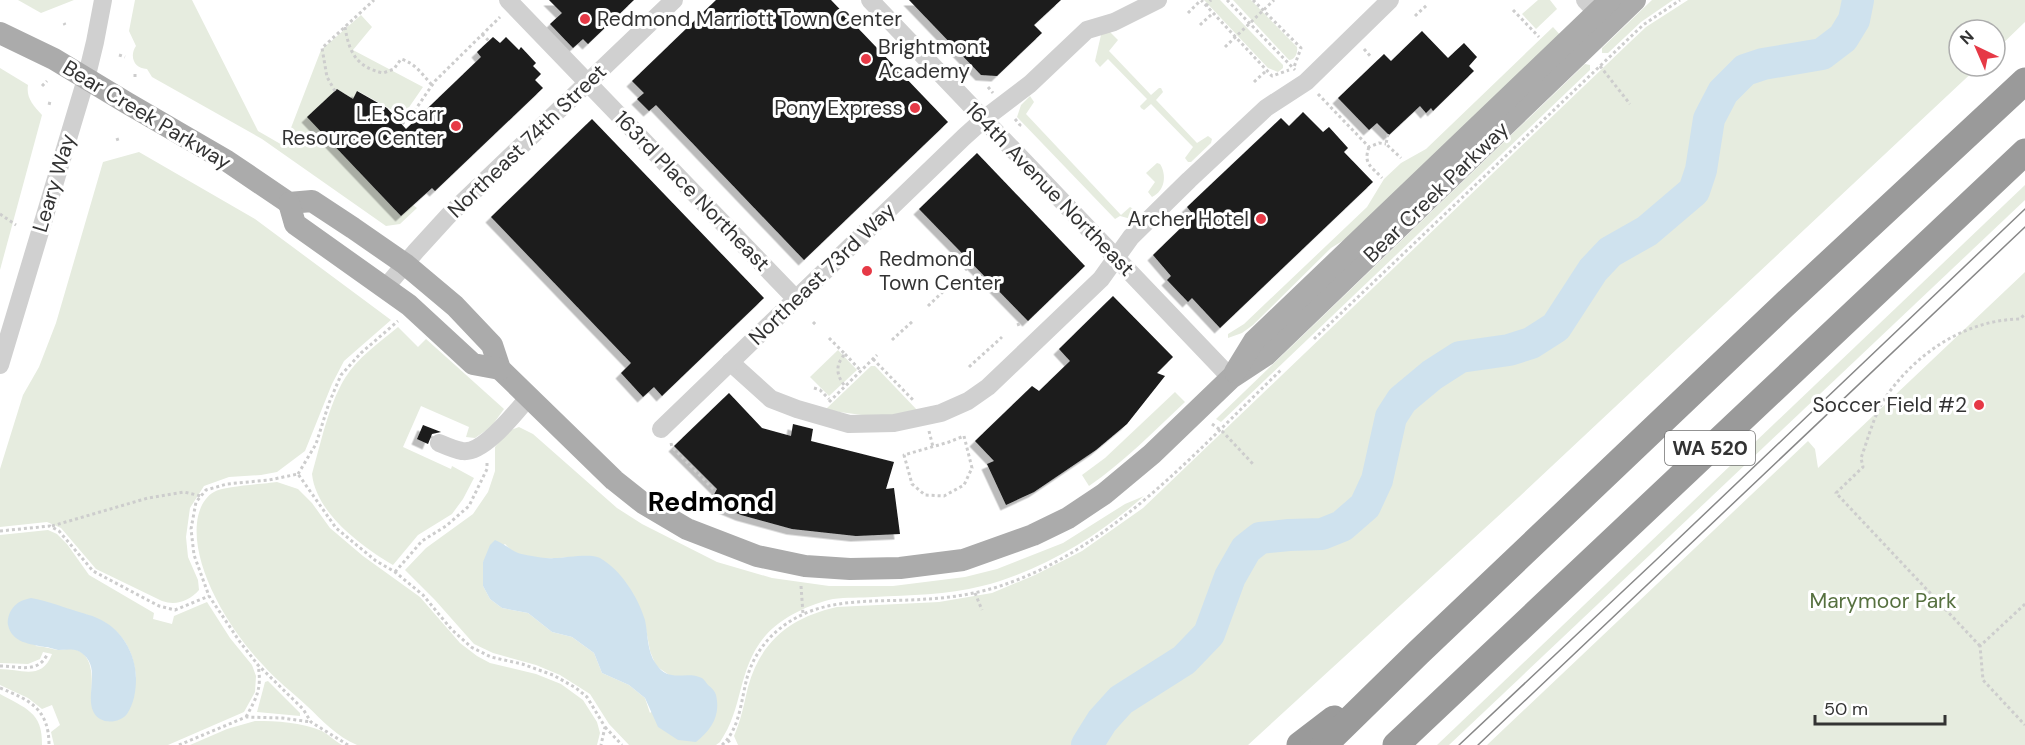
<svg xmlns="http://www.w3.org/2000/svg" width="2025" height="745" font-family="'DM Sans',sans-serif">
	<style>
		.green { fill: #e6ecdf; fill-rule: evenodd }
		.water { fill: #cfe2ee }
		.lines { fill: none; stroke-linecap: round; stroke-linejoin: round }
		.river { stroke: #cfe2ee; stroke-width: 32 }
		.building { fill: #1a1a1a; filter: url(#shadow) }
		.path { stroke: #cdcdcd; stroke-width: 3; stroke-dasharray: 3 3; stroke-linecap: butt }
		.minor { stroke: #d0d0d0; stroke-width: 18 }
		.major { stroke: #ababab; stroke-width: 22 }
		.highway { stroke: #9a9a9a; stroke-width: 27 }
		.tram { stroke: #888; stroke-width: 1.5 }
		.poi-dot { fill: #e63946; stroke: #fff; stroke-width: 2 }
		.labels { text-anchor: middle; stroke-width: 6; stroke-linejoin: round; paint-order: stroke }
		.shield { fill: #fff; stroke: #707070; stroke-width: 1.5 }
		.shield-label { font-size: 20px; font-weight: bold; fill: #333 }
		.poi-label { font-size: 21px; fill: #333; stroke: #fff; text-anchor: end }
		.street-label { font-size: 21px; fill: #333; stroke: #fff }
		.park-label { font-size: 21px; fill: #56703f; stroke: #fff }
		.district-label { font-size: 27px; font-weight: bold; fill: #000; stroke: #fff }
	</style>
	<defs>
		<filter id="shadow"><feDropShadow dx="-5.5" dy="5.5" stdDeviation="0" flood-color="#0004"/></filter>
	</defs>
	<rect width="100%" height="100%" fill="#fff"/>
	<!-- green -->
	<g class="green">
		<polygon points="18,0 74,0 41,13"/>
		<path d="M135 0H192L258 131 284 146 321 50 361 15 372 27 353 50 423 87 403 116 358 91 353 99 337 89 308 117 401 216 413 205 417 208 400 224 386 226 262 139 152 77 147 69C134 69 129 56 136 46L129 31Z"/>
		<polygon points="1204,0 1220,0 1283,65 1283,68 1278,72 1268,68"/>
		<path d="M1233 0H1251L1297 47C1298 53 1295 60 1289 60Z"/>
		<polygon points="1538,0 1550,0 1557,9 1536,29 1522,14"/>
		<polygon points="1652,0 1673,0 1641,22 1608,53 1602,53 1602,48"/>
		<path d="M1688 0H2025V22L1995 51V30H1959V66H1979L1519 497 1248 745H738L734 736C741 720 744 704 748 687 761 640 792 617 837 607L939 602 992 593 1035 575 1082 551 1143 508 1629 43 1646 27Z"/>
		<polygon points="1553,27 1562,37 1365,227 1331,248 1253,325 1242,333 1228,338 1228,334 1244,324 1367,207 1384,179 1401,163 1426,149"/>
		<polygon points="1109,31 1118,40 1109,51 1151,95 1159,88 1161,88 1163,92 1156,100 1197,143 1208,136 1212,139 1211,143 1191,162 1188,162 1185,158 1193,147 1151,104 1144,110 1141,108 1140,106 1147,99 1108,59 1100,67 1095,61 1101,35"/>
		<polygon points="1585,64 1590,65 1590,70 1221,422 1216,419"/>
		<path d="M0 68 28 85C26 98 33 105 42 115L0 270Z"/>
		<polygon points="1030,96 1034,102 1026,114 1121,215 1130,207 1137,211 1131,219 1120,216 1115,219 1017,117 1021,105"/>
		<path d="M139 152 255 219 391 320 344 361 332 384 305 451 277 472 261 475 229 477 204 486 190 508 186 537 188 557 198 580 199 590C189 601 176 606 162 601L96 569 61 528 47 522 0 527V469L23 395 39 367 56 323 103 162Z"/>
		<path d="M1157 163 1160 164C1167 175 1165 191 1152 197L1148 192 1155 182 1146 173Z"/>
		<polygon points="2025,185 2025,200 1449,745 1437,745"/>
		<polygon points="2025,272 2025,745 1487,745 1808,441 1815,449 1818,468"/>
		<path d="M398 327 418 347 426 339 504 409 491 427 475 438 466 437 469 427 421 406 403 447 451 469 452 466 474 478 463 499 452 514 418 535 393 565C361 546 316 513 312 474 321 443 328 406 345 378 357 358 380 342 398 327Z"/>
		<polygon points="838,350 857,370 829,396 810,377"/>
		<polygon points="871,366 875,366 918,411 884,418 825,410"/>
		<path d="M1175 392 1185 402C1154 431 1124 462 1089 486L1082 475 1105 458Z"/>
		<path d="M519 427 533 434 617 508 642 524 717 562 772 578 829 586H893L965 577 997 569 1063 543 1125 504 1144 496C1099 536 1041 571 982 586 947 595 910 595 874 597 861 598 846 597 833 599 810 604 782 617 766 635 737 668 744 708 720 742L716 745H629L609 724 590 694 560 675 536 665 493 653 474 644 435 600 405 570 426 548 473 514 488 492 495 471V447L508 431ZM505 544C508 547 512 552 516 553 532 560 553 559 570 557L644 619 650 651 656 666 672 677 690 676 650 713 645 698 629 685 602 673 594 653 572 637 552 632 528 613 502 608 490 599 483 586V562Z"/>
		<path d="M277 482 298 489 312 503 330 528 363 556 420 597 460 643 477 656 490 663 536 674 561 684 583 700 597 722 600 733 597 745H357C337 737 322 720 307 706 292 692 276 680 263 665 231 632 192 569 197 523 198 512 203 498 214 492 224 486 264 484 277 482Z"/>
		<path d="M48 530 57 534 67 544 89 575 154 613 153 619 172 624 174 616 207 602 230 638 252 665 256 676 255 692 244 712 168 745H54L51 732 60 725 52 705 42 709 28 698 0 685V669C21 669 42 681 52 654L43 652 40 659 28 664 0 663V535ZM84 614C116 623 133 643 136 677L91 701C92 684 96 653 73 649 68 648 63 650 58 650 51 649 43 646 35 646Z"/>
		<polygon points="268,681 300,713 300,716 257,712 265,682"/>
		<path d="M0 694C25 708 43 712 42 745H0Z"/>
		<path d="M255 721C277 721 301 722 322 731 329 735 335 741 342 745H190L227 729Z"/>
	</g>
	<!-- water -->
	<g class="water">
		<path d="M495 540C511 547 512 554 532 556 539 557 547 559 554 558 566 558 590 553 600 558 621 570 638 597 645 620 648 634 647 652 656 664 669 684 686 670 702 678 705 680 706 683 708 685 712 688 715 691 716 695 721 716 711 730 696 742L678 740 658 727 645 698 629 685 602 673 594 653 572 637 552 632 528 613 502 608 490 599 483 586V562L490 545Z"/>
		<path d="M31 598C48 601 63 607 79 612 85 614 91 615 97 618 121 628 136 653 136 679 136 690 134 704 127 714 119 724 99 725 93 711 86 694 100 669 84 655 76 647 67 650 58 650 53 649 49 647 45 647 30 644 12 643 8 625 7 620 9 613 12 609 18 601 23 600 31 598Z"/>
	</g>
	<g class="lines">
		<!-- river -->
		<polyline class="river" points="1087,745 1102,721 1121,700 1184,660 1209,634 1230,577 1246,549 1260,538 1289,535 1322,534 1342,526 1365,506 1377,480 1391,417 1402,400 1432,375 1460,357 1509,350 1531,343 1556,327 1593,270 1610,252 1647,231 1694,191 1701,170 1709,119 1723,92 1745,70 1763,64 1822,54 1843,38 1854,20 1858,0"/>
	</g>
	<!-- building -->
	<g class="building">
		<polygon points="549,0 634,0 588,44 583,39 573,48 550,24 562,13"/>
		<polygon points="716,0 831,0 948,122 804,260 656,105 649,111 637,99 644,93 632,81"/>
		<polygon points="909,0 1061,0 1034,25 1042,33 997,76 981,75"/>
		<polygon points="1422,31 1448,58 1464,43 1477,57 1469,66 1474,71 1433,111 1431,108 1426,113 1420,106 1389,135 1377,123 1369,130 1338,98 1384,54 1391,61"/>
		<polygon points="493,37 500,43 506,37 519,50 521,47 536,63 533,66 541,74 535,80 543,88 435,191 432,188 401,216 307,117 337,89 353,99 357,91 387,108 406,129 481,57 477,52"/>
		<polygon points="1303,112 1323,132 1329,127 1348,148 1344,152 1373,182 1220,328 1192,298 1188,302 1167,280 1171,276 1153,255 1189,220 1187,217 1192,213 1187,207 1207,188 1281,118 1289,126"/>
		<polygon points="592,119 764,298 662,396 654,387 643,397 621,373 631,363 491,217"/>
		<polygon points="977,153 1085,266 1028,321 919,209"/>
		<polygon points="1113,296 1173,357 1157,373 1165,376 1127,424 1096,450 1034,492 1006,505 987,464 994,461 975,441 1032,386 1039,391 1070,361 1059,349"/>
		<polygon points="729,393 762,428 791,436 793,424 813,429 811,441 894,462 886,489 894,488 900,534 856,536 792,529 741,515 710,502 717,489 674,446"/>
		<polygon points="423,425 441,432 432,434 428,444 417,439"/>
	</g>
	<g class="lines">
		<!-- path -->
		<g class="path">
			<polyline points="1227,0 1295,70"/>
			<polyline points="1253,0 1301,48 1294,67"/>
			<polyline points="1206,6 1211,0"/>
			<polyline points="1513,10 1539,37"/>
			<polyline points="1188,13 1201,0 1272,76 1289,70"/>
			<polyline points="1415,16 1427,5"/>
			<polyline points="64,23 65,25"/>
			<polyline points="1200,25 1213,13"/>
			<path d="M345 27C349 52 356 67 383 73L394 69 401 59C415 63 422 74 432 85"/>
			<polyline points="482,34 489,41"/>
			<polyline points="1225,47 1274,0"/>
			<polyline points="1364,49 1372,58"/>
			<polyline points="119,55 125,57"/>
			<polyline points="1600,66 1630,104"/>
			<polyline points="135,77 135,71"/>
			<polyline points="1254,82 1266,71"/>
			<polyline points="42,86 47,81"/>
			<polyline points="988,87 993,93"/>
			<polyline points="335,91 327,77 322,48 374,0"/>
			<polyline points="1318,94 1369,147 1379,143 1386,144"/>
			<polyline points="48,103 52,104"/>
			<polyline points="1015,119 1020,125 1017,128"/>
			<polyline points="402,124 413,113 435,81 500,17"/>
			<polyline points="1388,134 1386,144 1401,158"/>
			<polyline points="117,138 118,141"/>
			<path d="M1369 147C1363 164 1371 166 1382 178"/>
			<polyline points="0,214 16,225"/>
			<polyline points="965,270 972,264"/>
			<polyline points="928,306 951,284"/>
			<polyline points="813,322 816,325"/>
			<polyline points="1017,325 1022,323"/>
			<path d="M829 338 845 354C835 365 836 375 845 386"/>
			<polyline points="1314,339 1643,25 1680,0"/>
			<polyline points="892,340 914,320"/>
			<polyline points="845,354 861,371"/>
			<polyline points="873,359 914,401"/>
			<polyline points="969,367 1002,337"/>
			<polyline points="814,388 820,390 829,399"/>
			<polyline points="829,402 877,355"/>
			<polyline points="1212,424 1223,432 1253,464"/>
			<polyline points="929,431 933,447"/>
			<polygon points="964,436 972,468 964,485 944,496 925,495 912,484 904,455 949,442"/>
			<polyline points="671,443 672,447 714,490"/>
			<polyline points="298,474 316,444 329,403 341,375 361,353 398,321"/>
			<polyline points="52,526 148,498 184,492 201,496"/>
			<polyline points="0,531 50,526 59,531 93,571 159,606 175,610 209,596"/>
			<polyline points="395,572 422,541 446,526 469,506 487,469 487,461"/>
			<polyline points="801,586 803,614"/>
			<polyline points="975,593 982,610"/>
			<polyline points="2025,604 1980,646 1983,680 2025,725"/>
			<path d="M1980 646 1836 493 1863 467 1861 458C1868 439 1874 415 1885 398 1916 353 1965 320 2020 319L2025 314"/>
			<path d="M0 666C18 666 37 674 47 655"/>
			<path d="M0 688C30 700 49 709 49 745"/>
			<path d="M246 717C257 697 262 688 258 665"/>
			<polyline points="605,727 622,745"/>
			<polyline points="728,740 731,745"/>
			<polyline points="179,745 246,717 282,718 311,722"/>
			<polyline points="348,745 311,722 303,709 258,665 240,642 209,596 194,555 191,529 196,502 206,490 227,484 269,480 298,474 336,528 376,561 395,572 423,595 452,630 471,647 491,657 522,664 553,675 576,688 587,697 605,727 601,745"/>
			<path d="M722 745C740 729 741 700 747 678 753 656 767 637 786 624 827 595 880 603 927 599 949 598 973 594 994 588 1109 553 1197 450 1281 370"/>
		</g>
		<!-- minor -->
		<g class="minor">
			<polyline points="508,0 796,299"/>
			<polyline points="870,0 1231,378"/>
			<polyline points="1585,0 1606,22"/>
			<polyline points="385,288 416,251 448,216 674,0"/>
			<polyline points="730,362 771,399 797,409 849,424 894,423 941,413 968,401 988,387 1101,279 1131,237 1189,180 1266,108 1306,82 1390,0"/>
			<polyline points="0,365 86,79 95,42 103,0"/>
			<polyline points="661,429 964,137 984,119 1030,84 1087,30 1114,22 1158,0"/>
			<path d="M439 443C446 446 455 450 462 451 483 455 515 413 528 398"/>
		</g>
		<!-- major -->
		<g class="major">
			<polyline points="0,33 54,59 127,103 227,161 289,203 312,201 353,228 405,264 455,306 492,345 500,369 614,480 643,503 687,529 757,556 805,566 850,569 900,568 963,560 1033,535 1068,518 1104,494 1152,454 1231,378 1266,355 1635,0"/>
			<polyline points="289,203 295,224 409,305 473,364 500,369"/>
			<polyline points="1235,372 1254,341 1610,0"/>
		</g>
		<!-- highway -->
		<g class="highway">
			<polyline points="1300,745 1334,719"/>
			<polyline points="1324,745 1418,653 1783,306 2025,81"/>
			<polyline points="1396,745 2025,152"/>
		</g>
		<!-- tram -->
		<g class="tram">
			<polyline points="1459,745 1655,561 2025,209"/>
			<polyline points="1478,745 2025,227"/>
		</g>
	</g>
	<!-- markers -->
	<g class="poi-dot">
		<circle cx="585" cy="19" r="6"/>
		<circle cx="866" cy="59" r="6"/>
		<circle cx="915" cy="108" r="6"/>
		<circle cx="456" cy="126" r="6"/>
		<circle cx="1261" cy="219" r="6"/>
		<circle cx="867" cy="271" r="6"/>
		<circle cx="1979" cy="405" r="6"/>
	</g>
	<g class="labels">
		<!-- shield labels -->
		<rect class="shield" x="1665" y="431" width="90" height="34" rx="4.5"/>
		<g class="shield-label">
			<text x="1710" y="455">WA 520</text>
		</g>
		<!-- poi labels -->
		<g class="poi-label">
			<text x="597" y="26" text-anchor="start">Redmond Marriott Town Center</text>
			<text x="878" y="54" text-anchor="start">Brightmont<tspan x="878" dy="24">Academy</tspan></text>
			<text x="903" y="115">Pony Express</text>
			<text x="444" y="121">L.E. Scarr<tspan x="444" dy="24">Resource Center</tspan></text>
			<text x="1249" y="226">Archer Hotel</text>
			<text x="879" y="266" text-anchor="start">Redmond<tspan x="879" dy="24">Town Center</tspan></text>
			<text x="1967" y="412">Soccer Field #2</text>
		</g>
		<!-- street labels -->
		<g class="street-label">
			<text transform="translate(147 115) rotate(31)" y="7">Bear Creek Parkway</text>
			<text transform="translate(527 141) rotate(-44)" y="7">Northeast 74th Street</text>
			<text transform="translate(54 183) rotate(-73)" y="7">Leary Way</text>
			<text transform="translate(1050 189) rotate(46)" y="7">164th Avenue Northeast</text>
			<text transform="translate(692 191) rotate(46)" y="7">163rd Place Northeast</text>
			<text transform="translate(1436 192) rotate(-44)" y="7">Bear Creek Parkway</text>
			<text transform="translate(822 274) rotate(-44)" y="7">Northeast 73rd Way</text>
		</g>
		<!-- park labels -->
		<g class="park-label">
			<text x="1883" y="608">Marymoor Park</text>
		</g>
		<!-- district labels -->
		<g class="district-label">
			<text x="711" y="511">Redmond</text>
		</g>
	</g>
	<!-- north arrow -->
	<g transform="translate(1977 48) rotate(316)"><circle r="28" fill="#ffffff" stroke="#adadad" stroke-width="1.5"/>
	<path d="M0-4.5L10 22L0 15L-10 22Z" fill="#e63946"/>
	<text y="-9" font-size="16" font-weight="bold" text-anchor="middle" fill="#333333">N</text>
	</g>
	<!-- scale -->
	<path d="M1815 715v9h130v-9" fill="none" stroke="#333333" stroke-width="3"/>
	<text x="1824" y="715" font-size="18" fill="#333333" stroke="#ffffff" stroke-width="4.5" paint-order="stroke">50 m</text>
</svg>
